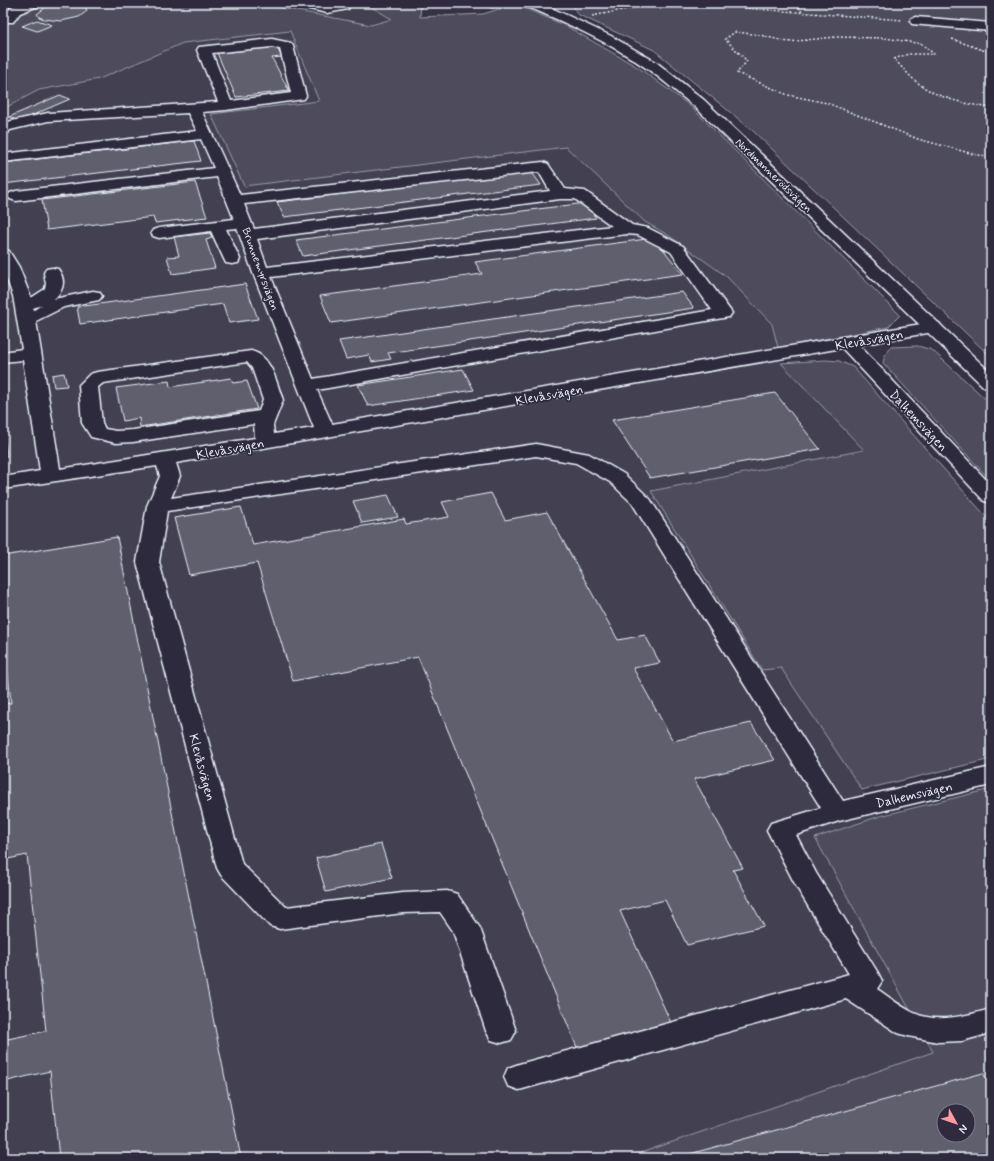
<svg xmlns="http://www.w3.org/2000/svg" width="994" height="1161" font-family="Mynerve,sans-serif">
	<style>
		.built { fill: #433f51 }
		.green { fill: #4d4b5c; stroke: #9a9eaa; fill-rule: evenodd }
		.building { fill: #605e6e; stroke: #e8f1f8; fill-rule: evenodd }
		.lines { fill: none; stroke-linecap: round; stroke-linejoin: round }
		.minor-casing { stroke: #e8f1f8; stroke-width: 3 }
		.major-casing { stroke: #e8f1f8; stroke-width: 3 }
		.path { stroke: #e8f1f8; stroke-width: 1.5; stroke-dasharray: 2 2; stroke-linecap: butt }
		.minor { fill: #2f2a3d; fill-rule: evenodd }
		.major { fill: #2f2a3d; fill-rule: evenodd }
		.labels { text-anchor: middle; stroke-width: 3.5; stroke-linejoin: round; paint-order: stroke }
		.far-street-label { font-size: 11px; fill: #e8f1f8; stroke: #2f2a3d }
		.street-label { font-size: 13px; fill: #e8f1f8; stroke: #2f2a3d }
	</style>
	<rect width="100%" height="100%" fill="#363244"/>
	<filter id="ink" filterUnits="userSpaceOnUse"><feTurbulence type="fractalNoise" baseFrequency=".025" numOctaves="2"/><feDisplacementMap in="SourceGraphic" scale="8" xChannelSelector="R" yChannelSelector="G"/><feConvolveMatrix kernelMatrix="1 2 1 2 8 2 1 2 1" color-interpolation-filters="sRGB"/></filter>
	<g filter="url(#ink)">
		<!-- built -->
		<g class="built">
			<polygon points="255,3 364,3 392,19 371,25"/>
			<polygon points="290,31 319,101 244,186 566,147 645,222 668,235 726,276 772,324 781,363 864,450 651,491 781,667 880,816 815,838 933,1052 626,1158 3,1158 3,109 39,90 99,79 183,43"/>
		</g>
		<!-- green -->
		<g class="green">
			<polygon points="3,3 255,3 371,25 392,19 364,3 421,3 420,17 483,14 515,4 566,26 639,68 689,105 900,315 888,327 778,348 772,324 726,276 668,235 645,222 566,147 244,186 211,114 319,101 290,31 183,43 99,79 39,90 3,109"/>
			<polygon points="572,3 991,3 991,357 752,130 654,50 577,14"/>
			<polygon points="918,346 932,350 991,404 991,481 883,363 885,355 890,347"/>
			<polygon points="825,360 839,361 853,367 991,522 991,759 862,790 781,668 762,670 651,491 864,450 781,363"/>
			<path d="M991 789V1158H626L933 1052 815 838 880 816ZM944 1111H968V1135H944Z"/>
		</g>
		<!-- building -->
		<g class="building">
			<polygon points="499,3 504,6 492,8 484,5"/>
			<polygon points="64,4 81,5 86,8 87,11 79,17 61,21 44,19 39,17 37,14 46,7"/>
			<polygon points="37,20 52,25 37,31 22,26"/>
			<polygon points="267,48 277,48 282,57 272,58 289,91 236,97 217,53"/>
			<polygon points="60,95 70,99 19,121 9,117"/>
			<polygon points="194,141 201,161 3,184 3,163"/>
			<polygon points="531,171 541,185 284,217 277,202"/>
			<polygon points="195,182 207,217 155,223 153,217 47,230 42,200"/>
			<polygon points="585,203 596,218 303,256 296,240"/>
			<polygon points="210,233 212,238 206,240 215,268 172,274 167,257 179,256 174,237"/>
			<polygon points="654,238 683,274 331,323 320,296 482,274 475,262"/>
			<polygon points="245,284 258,319 229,323 223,304 80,324 77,307"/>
			<polygon points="682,292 694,308 388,353 391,359 372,362 369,355 346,359 339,341"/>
			<polygon points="463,369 474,390 368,406 358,385"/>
			<polygon points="64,373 67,386 54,387 52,375"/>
			<polygon points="231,378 233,383 247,381 257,409 140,427 139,418 123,421 116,388 169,381 170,387"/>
			<polygon points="775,393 820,449 650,478 612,420"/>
			<polygon points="3,418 7,456 3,457"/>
			<polygon points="491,493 505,520 547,512 618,640 645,635 660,663 633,668 673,741 751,723 775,760 694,779 743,868 733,870 764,926 687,945 665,900 620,911 673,1027 578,1050 418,657 293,681 257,563 189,575 174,518 241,507 253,545 404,519 406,524 449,517 442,502"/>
			<polygon points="388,495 398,517 362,523 353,501"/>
			<polygon points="117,537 241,1158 59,1158 50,1071 3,1082 3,1040 46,1031 27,855 3,860 3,704 11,703 3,626 3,556"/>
			<polygon points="381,844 392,878 326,892 316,858"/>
			<path d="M983 1073 991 1086V1158H675ZM944 1111H968V1135H944Z"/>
		</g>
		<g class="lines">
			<defs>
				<g id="minor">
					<polygon points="22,3 40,3 38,6 20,13 13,22 5,22 3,19 11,7"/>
					<polygon points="295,3 317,3 327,5 351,3 348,9 327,13 297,6"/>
					<polygon points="916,17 991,23 991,31 912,24 910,21 912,18"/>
					<path d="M272 39 291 43 293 46 306 96 304 99 226 110 202 112 240 195 543 162 548 164 565 189 585 191 632 225 648 228 683 246 732 313 729 317 723 318 317 390 332 424 933 322 939 323 942 327 939 331 859 345 991 485V503L984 501 842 348 176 463 180 476 171 498 536 444 589 454 624 474 650 499 843 801 991 767V785L839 821 796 835 816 873 878 973 882 981 877 989C889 997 901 1007 914 1013 938 1024 968 1015 991 1009V1033L962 1041 938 1042 908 1036 898 1033 846 999 519 1090 508 1086 504 1077 508 1068 519 1064 849 974 796 886 767 830 771 823 821 808 632 503 610 482 576 463 536 456 167 511 159 562 242 864 286 907 403 893 447 891 457 894 480 928 516 1031 511 1040 501 1043 491 1040 486 1031 453 931 440 912 403 913 280 929 270 926 221 875 217 868 137 562 147 506 160 476 157 466 3 489V477L40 471 23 360 3 362V352L22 349 13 296 3 269V250L9 251 19 267 31 298 45 289 46 284 44 273 46 269 52 268 58 269C66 280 64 290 54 299L93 291 99 292 102 296 99 300 64 307 36 321 60 469 255 438 254 424 133 442 116 443 91 437 82 423 79 385 90 374 97 372 251 351C272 356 276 382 283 400L273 425 274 434 314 428 253 273 237 228 226 229 240 259 238 263 232 264 226 263 224 259 211 231 159 238 153 236 151 233 153 230 159 228 234 219 217 177 16 201 10 199 8 196 10 193 16 191 214 168 201 139 3 162V154L197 131 188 113 48 121 10 130 8 133 3 134V123L48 113 218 102 197 50 199 47ZM272 47 280 49 291 93 231 101 212 53ZM539 172 550 191 254 229 244 204ZM560 199H575L612 226 267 267 257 239ZM627 234 638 235 671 252 712 310 313 379 271 277ZM42 305 34 310 33 308ZM247 362 252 368 263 400 259 411 133 430 116 431 105 429 102 423 98 387 103 383Z"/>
				</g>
				<path id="major" d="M524 3H541L611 36 656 62 704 100 991 373V389L984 387 694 106C678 94 663 79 646 68 609 42 567 23 526 6Z"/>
			</defs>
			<!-- minor casing -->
			<use href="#minor" class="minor-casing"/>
			<!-- major casing -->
			<use href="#major" class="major-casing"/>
			<!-- path -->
			<g class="path">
				<polyline points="609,3 618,10"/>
				<polyline points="704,3 756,9 903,20"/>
				<polyline points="798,3 798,6 802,12"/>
				<polyline points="592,16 658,3"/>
				<polyline points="952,39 991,53"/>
				<path d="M991 108C967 104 938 99 918 83 909 76 902 67 894 59L908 54H934L922 44 885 38 835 37 788 42 760 35 735 32 725 39 747 61 737 73 788 95 827 103 918 139 977 155 991 156"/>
			</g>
			<!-- minor -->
			<use href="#minor" class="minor"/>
			<!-- major -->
			<use href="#major" class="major"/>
		</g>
	</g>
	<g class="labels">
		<!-- far-street labels -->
		<g class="far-street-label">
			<text transform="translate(774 175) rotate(44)" y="4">Nordmannerödsvägen</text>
			<text transform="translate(261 269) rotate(70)" y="4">Brunnemyrsvägen</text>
		</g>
		<!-- street labels -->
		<g class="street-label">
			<text transform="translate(869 339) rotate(-10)" y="5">Klevåsvägen</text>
			<text transform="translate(549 394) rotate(-10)" y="5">Klevåsvägen</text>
			<text transform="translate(919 420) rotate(47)" y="5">Dalhemsvägen</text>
			<text transform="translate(230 448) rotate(-10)" y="5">Klevåsvägen</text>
			<text transform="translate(203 767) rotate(75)" y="5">Klevåsvägen</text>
			<text transform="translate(914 794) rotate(-13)" y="5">Dalhemsvägen</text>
		</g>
	</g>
	<!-- margin -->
	<rect width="994" height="1161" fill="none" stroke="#2f2a3d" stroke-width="16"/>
	<rect x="8" y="8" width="978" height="1145" fill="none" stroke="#e8f1f8" stroke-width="1.5" filter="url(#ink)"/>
	<!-- north arrow -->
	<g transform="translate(956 1123) rotate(130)"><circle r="19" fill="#2f2a3d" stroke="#797a88"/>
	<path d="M0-3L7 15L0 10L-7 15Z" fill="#ff9aa2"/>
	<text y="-6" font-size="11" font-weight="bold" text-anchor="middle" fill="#e8f1f8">N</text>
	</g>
</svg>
